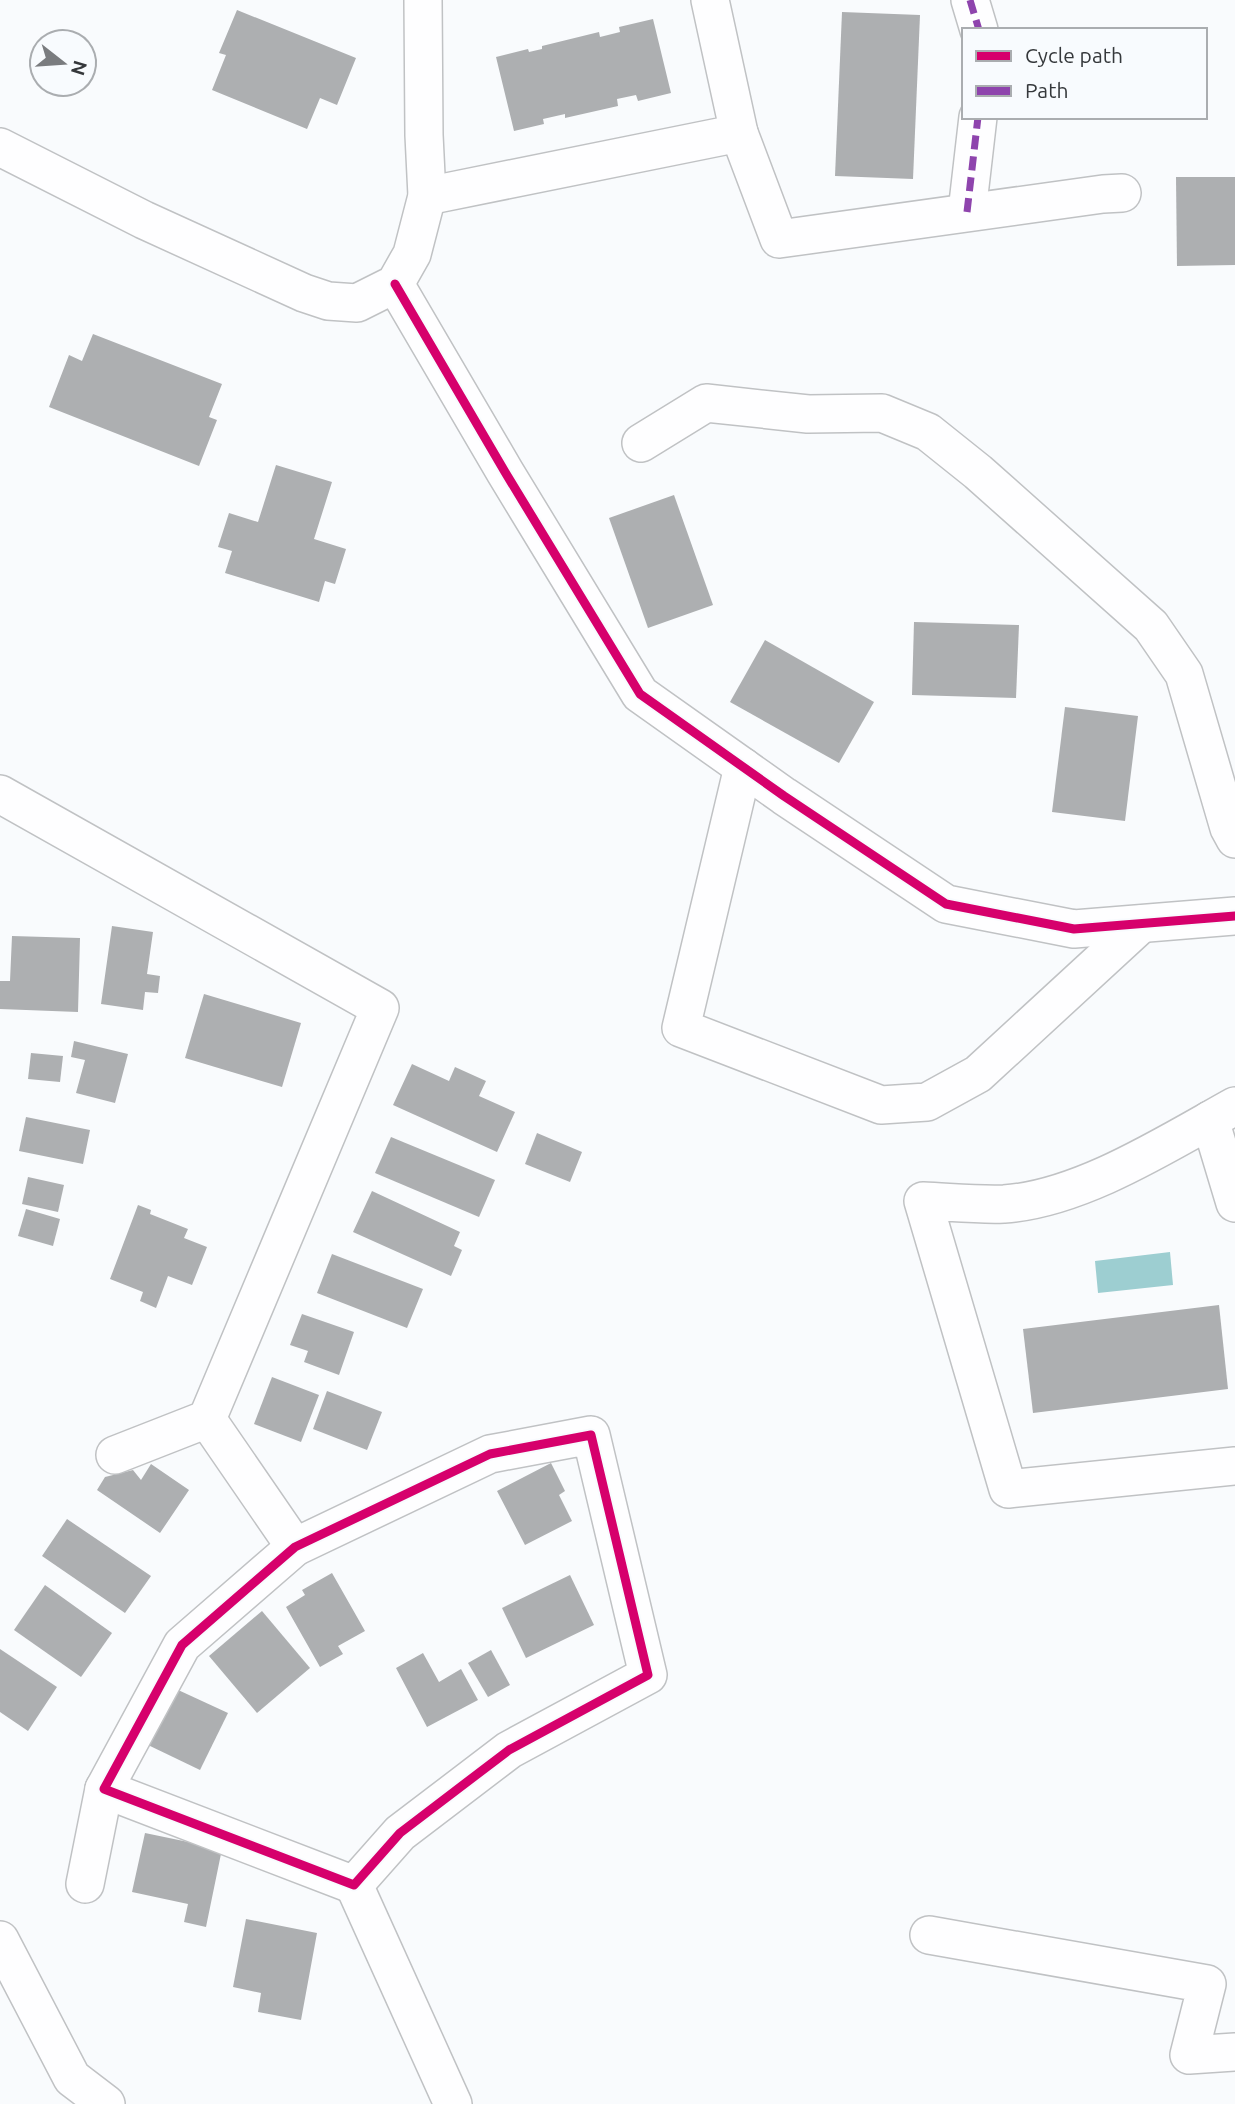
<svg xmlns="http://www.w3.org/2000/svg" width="1235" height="2104" font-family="Ubuntu,sans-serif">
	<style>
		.water { fill: #9dced1 }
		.building { fill: #adafb1 }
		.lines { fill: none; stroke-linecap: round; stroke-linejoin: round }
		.street-casing { stroke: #c0c2c4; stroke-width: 40 }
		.street { stroke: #fefeff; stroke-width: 37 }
		.quiet { stroke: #8e44ad; stroke-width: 7; stroke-dasharray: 14 7; stroke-linecap: butt }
		.cycleway-casing { stroke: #f8fbfe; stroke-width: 13 }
		.cycleway { stroke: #d6006c; stroke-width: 9 }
	</style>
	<rect width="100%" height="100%" fill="#f9fbfd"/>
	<!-- water -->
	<polygon class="water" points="1170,1252 1173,1285 1098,1293 1095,1261"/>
	<!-- building -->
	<g class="building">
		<polygon points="237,10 356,58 337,105 320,98 307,129 212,90 226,55 219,53"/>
		<polygon points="842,12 920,15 913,179 835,176"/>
		<polygon points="653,19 671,93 638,101 636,95 617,99 618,106 565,118 565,114 543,119 544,124 514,131 496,57 528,49 529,52 542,49 542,46 599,32 600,37 620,32 619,27"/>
		<polygon points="1176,177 1235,177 1235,265 1177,266"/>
		<polygon points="93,334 222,384 209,417 217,420 199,466 49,407 69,355 82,361"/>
		<polygon points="276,465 332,482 314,539 346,549 335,584 325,581 319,602 225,573 232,551 218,547 229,513 258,522"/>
		<polygon points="674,495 713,605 648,628 609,518"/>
		<polygon points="914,622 1019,625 1016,698 912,695"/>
		<polygon points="765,640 874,702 839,763 730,702"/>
		<polygon points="1065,707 1138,716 1125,821 1052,812"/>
		<polygon points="112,926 153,932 147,974 160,976 158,993 145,992 143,1010 101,1004"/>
		<polygon points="12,936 80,938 78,1012 0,1009 0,981 10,981"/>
		<polygon points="204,994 301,1023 282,1087 185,1058"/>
		<polygon points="74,1041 128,1054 115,1103 76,1093 85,1060 71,1057"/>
		<polygon points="31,1053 63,1056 60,1082 28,1079"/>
		<polygon points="412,1064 449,1081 455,1067 486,1081 479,1096 515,1112 497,1152 393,1105"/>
		<polygon points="26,1117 90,1130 83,1164 19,1151"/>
		<polygon points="537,1133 582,1152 570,1182 525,1164"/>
		<polygon points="391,1137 495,1180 479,1217 375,1173"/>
		<polygon points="28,1177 64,1185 58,1212 22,1204"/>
		<polygon points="372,1191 460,1232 454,1246 462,1250 451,1276 353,1232"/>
		<polygon points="138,1205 151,1210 150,1214 188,1229 184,1238 207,1247 192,1285 168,1276 156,1308 140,1301 143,1292 110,1279"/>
		<polygon points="26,1209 60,1219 53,1246 18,1236"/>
		<polygon points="332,1254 423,1289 407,1328 317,1293"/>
		<polygon points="1219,1305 1228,1389 1033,1413 1023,1329"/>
		<polygon points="302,1314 354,1332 339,1375 304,1362 308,1351 290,1345"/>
		<polygon points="272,1377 319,1395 301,1442 254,1424"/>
		<polygon points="327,1391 382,1412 367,1450 313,1429"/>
		<polygon points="551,1463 565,1491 559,1495 572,1521 525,1545 497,1491"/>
		<polygon points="151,1464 189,1490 160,1533 97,1490 105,1477 133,1470 141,1480"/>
		<polygon points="67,1519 151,1576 125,1613 42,1556"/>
		<polygon points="332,1573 365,1631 338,1646 343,1654 320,1667 286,1607 305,1595 302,1590"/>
		<polygon points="570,1575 594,1625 526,1658 502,1608"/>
		<polygon points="45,1585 112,1633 81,1677 14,1630"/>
		<polygon points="262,1611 310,1668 257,1713 209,1656"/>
		<polygon points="0,1649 57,1687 28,1731 0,1712"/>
		<polygon points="491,1650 510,1685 488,1697 468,1663"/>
		<polygon points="423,1653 439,1682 461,1669 478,1700 427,1727 396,1668"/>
		<polygon points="176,1689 228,1713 200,1770 148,1745"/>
		<polygon points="145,1833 222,1849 206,1927 184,1922 188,1904 132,1892"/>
		<polygon points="246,1919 317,1933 301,2020 258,2012 261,1993 233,1987"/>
	</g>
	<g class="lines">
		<defs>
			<g id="street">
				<polyline points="970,0 979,30"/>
				<polyline points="739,133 779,239 1103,194 1122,193"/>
				<polyline points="0,147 144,220 304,293 328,301 357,303 395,284 412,254 427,196 424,135 423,0"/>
				<polyline points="427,196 739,133 710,0"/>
				<polyline points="967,212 978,117"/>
				<polyline points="395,284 505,472 640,694 784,796 946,904 1074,929 1235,916"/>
				<polyline points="641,443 706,403 808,414 882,413 928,432 978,472 1151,626 1184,674 1229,828 1235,839"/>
				<polyline points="743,767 681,1028 881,1105 927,1102 978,1074 1141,924"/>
				<polyline points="0,794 380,1008 207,1419 115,1455"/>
				<path d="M1235 1106C1168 1143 1081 1199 1004 1204 977 1205 949 1202 923 1201L1008 1489 1235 1466"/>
				<polyline points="1210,1120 1235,1203"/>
				<polyline points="207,1419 295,1547"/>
				<polygon points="591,1435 648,1675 509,1750 400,1833 354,1885 104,1789 182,1645 295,1547 490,1454"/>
				<polyline points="85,1884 104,1789"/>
				<polyline points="354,1885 453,2104"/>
				<polyline points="929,1935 1207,1984 1189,2055 1235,2052"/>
				<polyline points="0,1940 72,2078 106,2104"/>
			</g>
		</defs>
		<!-- street casing -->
		<use href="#street" class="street-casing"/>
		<!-- street -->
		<use href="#street" class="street"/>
		<!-- quiet -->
		<g class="quiet">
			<polyline points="970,0 979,30"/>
			<polyline points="967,212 978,117"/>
		</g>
		<defs>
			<g id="cycleway">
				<polyline points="395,284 505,472 640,694 784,796 946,904 1074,929 1235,916"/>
				<polygon points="591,1435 648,1675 509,1750 400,1833 354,1885 104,1789 182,1645 295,1547 490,1454"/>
			</g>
		</defs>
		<!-- cycleway casing -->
		<use href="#cycleway" class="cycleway-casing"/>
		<!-- cycleway -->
		<use href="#cycleway" class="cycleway"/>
	</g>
	<!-- legend -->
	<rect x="962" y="28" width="245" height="91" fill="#f8fbfe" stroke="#aaadb0" stroke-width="2"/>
	<rect x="976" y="51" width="35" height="10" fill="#d6006c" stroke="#aaadb0" stroke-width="2"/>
	<text x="1025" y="63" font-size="21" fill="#35383b">Cycle path</text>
	<rect x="976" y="86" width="35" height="10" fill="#8e44ad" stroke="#aaadb0" stroke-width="2"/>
	<text x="1025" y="98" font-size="21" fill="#35383b">Path</text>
	<!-- north arrow -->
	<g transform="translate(63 63) rotate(107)"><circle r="33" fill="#f8fbfe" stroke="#aaadb0" stroke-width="2"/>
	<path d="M0-5L12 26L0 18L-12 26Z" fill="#7a7c7f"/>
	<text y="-10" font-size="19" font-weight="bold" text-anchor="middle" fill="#35383b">N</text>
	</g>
</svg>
